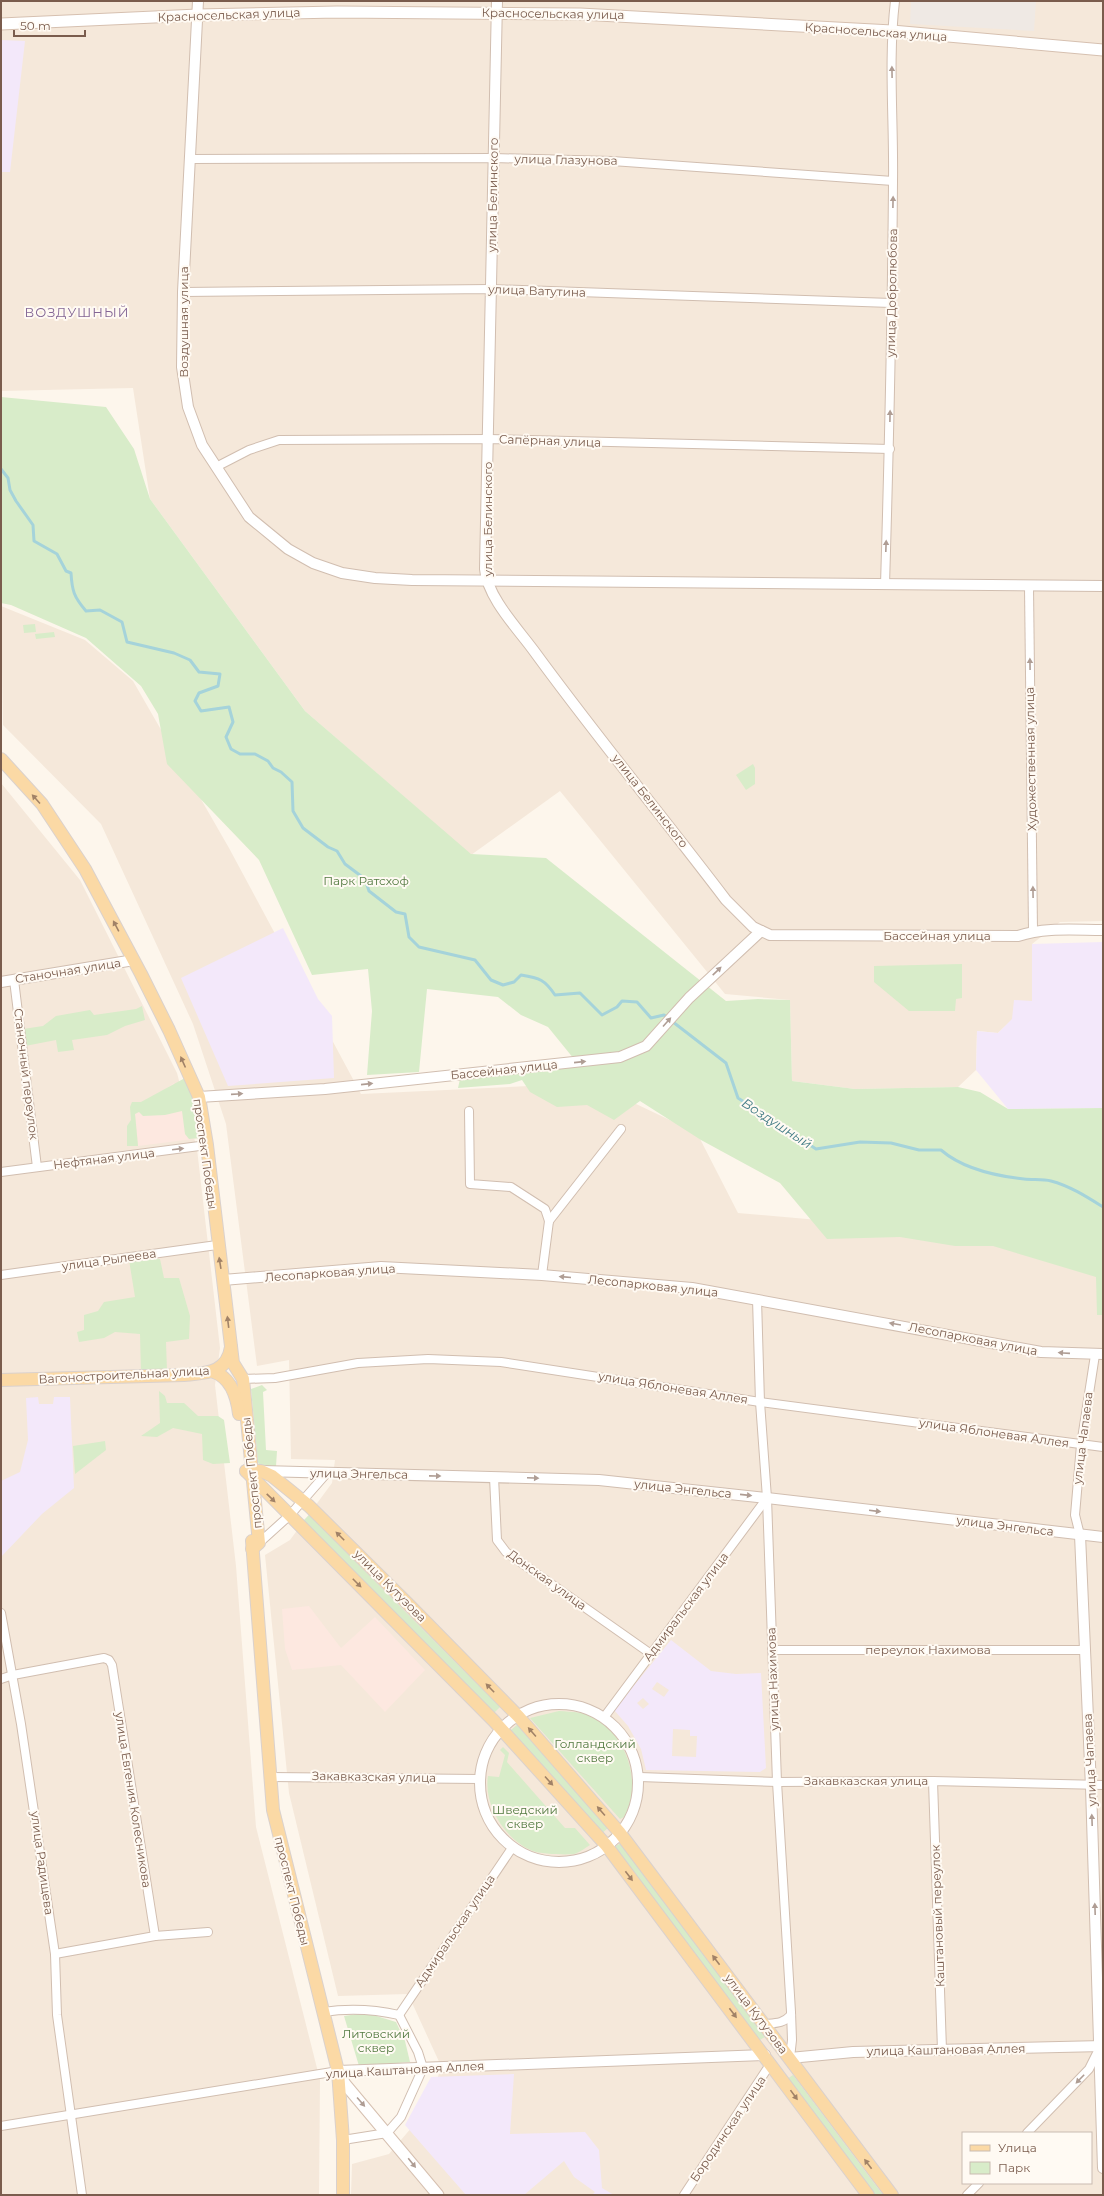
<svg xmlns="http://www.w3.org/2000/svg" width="1104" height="2196" font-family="Montserrat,sans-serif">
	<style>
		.residential { fill: #f5e8da; fill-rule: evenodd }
		.commercial { fill: #fde8e0 }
		.industrial { fill: #efe9e4 }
		.education { fill: #f3e8fa; fill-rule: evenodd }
		.green { fill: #d8ecc9 }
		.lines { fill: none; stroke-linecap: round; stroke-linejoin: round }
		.stream { stroke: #a5d3da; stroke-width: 3 }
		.minor-casing { stroke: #d1beb0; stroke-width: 10 }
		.tertiary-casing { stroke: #d1beb0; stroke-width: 12 }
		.secondary-casing { stroke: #d6c0b0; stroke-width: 13 }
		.primary-casing { stroke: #dad1cd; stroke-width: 14 }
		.minor { stroke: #fff; stroke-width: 8 }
		.tertiary { stroke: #fff; stroke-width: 10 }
		.secondary { stroke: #fff; stroke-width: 11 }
		.primary { stroke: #fbd9a5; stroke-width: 12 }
		.oneway { fill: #af9d94 }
		.oneway2 { fill: #a18267 }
		.labels { text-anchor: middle; stroke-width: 4; stroke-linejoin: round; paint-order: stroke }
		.street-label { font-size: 12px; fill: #7a5c4d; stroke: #fffaf3 }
		.park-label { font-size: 12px; fill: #537a41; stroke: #fffaf3 }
		.neighbourhood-label { font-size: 13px; letter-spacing: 1px; fill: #846695; stroke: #fffaf3 }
		.water-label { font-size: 13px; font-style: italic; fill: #437c86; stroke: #fffaf3 }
	</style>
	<rect width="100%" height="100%" fill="#fdf6ec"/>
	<!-- residential -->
	<g class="residential">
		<polygon points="1,1 1103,1 1103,921 1060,922 1032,944 1032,1001 998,1033 977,1031 976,1070 958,1087 855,1089 792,1081 790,1000 725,994 560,791 471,855 305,711 150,499 133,388 1,391"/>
		<path d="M1 606 85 640 133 681 229 848 361 1094 592 1083 697 1133 738 1213 976 1234 1103 1252V2195H351L352 2164 389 2154 430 2106 441 2066 408 1994 338 1996 289 1793 265 1555 290 1540 332 1483 335 1460 291 1459 289 1360 257 1366 226 1124 193 1024 101 824 3 725ZM963 2133H1091V2183H963Z"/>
		<polygon points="1,783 80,880 177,1073 197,1149 220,1348 215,1385 236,1566 256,1827 320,2080 319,2195 1,2195"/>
	</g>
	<!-- commercial -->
	<g class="commercial">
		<polygon points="174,1083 201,1138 138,1146 135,1114 141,1106"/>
		<polygon points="309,1606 341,1648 375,1617 425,1670 385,1712 341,1665 292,1670 285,1649 282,1609"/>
	</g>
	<!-- industrial -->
	<polygon class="industrial" points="911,1 1036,1 1034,31 910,24"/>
	<!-- education -->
	<g class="education">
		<polygon points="1,40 25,41 10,172 1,172"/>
		<polygon points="283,928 318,999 332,1016 334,1078 228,1086 181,978"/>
		<polygon points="1103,942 1103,1108 1008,1109 976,1070 977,1031 998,1033 1012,1019 1014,1000 1032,1001 1032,944"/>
		<polygon points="38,1397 39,1404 53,1404 54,1397 70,1397 74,1488 42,1514 1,1557 1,1481 20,1472 28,1440 26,1398"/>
		<path d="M671 1640 711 1671 736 1674 761 1673 766 1768 760 1772 646 1770 641 1749 628 1726 614 1710ZM657 1682 669 1690 664 1697 652 1689ZM643 1698 649 1704 643 1709 637 1703ZM673 1729 690 1730V1736H697L696 1757 672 1756Z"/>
		<polygon points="514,2074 510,2134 585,2132 599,2150 602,2188 614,2195 592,2195 595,2192 574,2177 564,2161 524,2195 466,2195 405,2125 431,2077"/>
	</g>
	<!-- green -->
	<g class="green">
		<polygon points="1,397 106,407 134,449 150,499 305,711 471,854 546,858 726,1001 758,999 790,1000 792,1081 855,1089 958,1087 980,1092 1008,1109 1103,1108 1103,1315 1097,1315 1096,1277 993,1246 955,1246 900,1237 827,1239 780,1183 701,1140 640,1101 614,1120 587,1105 557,1107 530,1092 522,1080 510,1084 458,1088 460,1079 584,1066 574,1059 548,1027 521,1015 498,997 427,989 419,1072 367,1075 372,1011 368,969 312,975 259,860 167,764 158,714 141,686 86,638 11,605 1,603"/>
		<polygon points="35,624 36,632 24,633 23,625"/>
		<polygon points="54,632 55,637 36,639 35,634"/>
		<polygon points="753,764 755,768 755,784 746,790 736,775"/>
		<polygon points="962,964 962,998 956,999 955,1011 909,1011 874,982 874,966"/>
		<polygon points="142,1006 145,1020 125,1026 107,1035 72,1040 74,1050 58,1052 56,1040 25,1046 23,1029 43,1026 56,1016 90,1010 94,1015 136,1009"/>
		<polygon points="185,1078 195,1101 201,1138 189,1139 185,1134 182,1111 165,1115 143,1116 139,1112 135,1114 138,1146 127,1146 127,1126 131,1120 130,1107 132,1102 141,1102"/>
		<polygon points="160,1259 164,1278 179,1278 190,1316 189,1339 166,1342 167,1371 141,1373 140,1334 115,1332 104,1338 79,1342 77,1332 84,1330 84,1315 98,1311 104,1302 135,1297 129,1260"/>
		<polygon points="262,1385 267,1390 263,1392 266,1450 277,1451 276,1466 260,1467 258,1462 251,1389"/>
		<polygon points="159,1391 165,1396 167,1403 184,1403 198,1416 218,1416 224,1420 230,1463 213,1464 203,1460 202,1434 173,1428 157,1437 141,1436 160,1423"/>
		<polygon points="105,1441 106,1450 75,1474 73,1446"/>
		<polygon points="309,1515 500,1707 494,1713 303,1521"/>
		<path d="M559 1711C572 1712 587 1712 598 1718 602 1721 606 1726 609 1729 631 1751 640 1789 624 1817L620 1819 530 1718Z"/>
		<polygon points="517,1725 608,1828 601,1834 511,1730"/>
		<path d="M503 1747 509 1753 507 1762 565 1828H575L590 1845C585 1848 579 1853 574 1854 566 1855 540 1854 533 1851 506 1841 483 1805 488 1776L499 1777 505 1755 500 1750Z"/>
		<polygon points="621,1843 765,2037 758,2041 614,1847"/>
		<polygon points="358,2014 373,2015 396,2022 405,2041 410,2062 359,2066 344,2016"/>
		<polygon points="793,2075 883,2195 873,2195 787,2079"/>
	</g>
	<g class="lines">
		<!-- stream -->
		<path class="stream" d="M1 469 8 478 10 490 16 501 33 525 34 541 57 554 66 571 71 573C72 591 74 597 86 611L100 610 122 622 127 642 174 653 190 660 199 672 220 674 218 686 199 693 195 701 201 711 229 707 233 722 226 737 231 749 240 754H255L268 761 273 768 281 772 292 782 293 811 303 828 328 847 337 851 345 864 365 879 369 891 396 912 405 914 409 937 419 947 475 960 491 980 503 985 514 982 521 975C540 978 545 980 555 995L580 993 602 1015 617 1007 622 1001 637 1002 651 1018 664 1015 726 1063 738 1098 816 1149 860 1142 891 1143 919 1150H941C963 1169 996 1176 1024 1179 1033 1180 1043 1179 1051 1181 1070 1186 1087 1197 1103 1207"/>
		<defs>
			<g id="minor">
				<polyline points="191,159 494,158 612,161 893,181"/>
				<polyline points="183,292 491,289 891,303"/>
				<polyline points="216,467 249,450 279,440 489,439 890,449"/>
				<path d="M885 585C889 451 892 317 893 182 894 122 888 61 895 1"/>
				<polyline points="1029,587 1033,931"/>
				<polyline points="14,980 37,1167"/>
				<polyline points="469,1111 470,1184 511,1187 545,1209 549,1221"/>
				<polyline points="1,1172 207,1145"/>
				<polyline points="1,1275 217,1245"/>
				<polyline points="542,1275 549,1221 621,1129"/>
				<polyline points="757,1299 760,1402 767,1498 777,1782 791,2012 792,2040 790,2058"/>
				<polyline points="243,1379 275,1378 358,1363 428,1359 501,1362 760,1402 1103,1447"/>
				<polyline points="494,1477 497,1540 506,1552 651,1654"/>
				<polyline points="1080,1535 1075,1515 1081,1445 1095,1355"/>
				<polyline points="259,1543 290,1515 326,1474"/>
				<polyline points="1,1613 21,1724 55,1954 57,2015 82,2195"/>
				<polyline points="772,1650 1084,1650"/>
				<polyline points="1,1679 13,1675 104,1658 109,1660 112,1665 155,1936 55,1954"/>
				<polyline points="605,1716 767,1498"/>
				<polyline points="270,1777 479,1779"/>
				<polyline points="640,1777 777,1782 933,1781 1103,1785"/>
				<polyline points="933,1781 942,2050"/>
				<polyline points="155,1936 208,1932"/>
				<path d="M323 2012C349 2008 373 2009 399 2015"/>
				<polyline points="399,2015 512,1848"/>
				<path d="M764 2024C775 2023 783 2024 791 2015"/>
				<polyline points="1,2126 338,2071"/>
				<polyline points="1027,2133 1089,2069 1099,2049"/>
				<polyline points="343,2140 387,2133 401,2117 423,2068 418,2052 399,2015"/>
				<polyline points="684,2195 771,2063"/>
				<polyline points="967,2195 979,2183"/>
			</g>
			<g id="tertiary">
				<polyline points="198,1 183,292 182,367 188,407 202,445 249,517 288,549 313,563 342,573 375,578 412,580 1103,586"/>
				<path d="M497 1 485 569C487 597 518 629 534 651 596 736 663 817 726 900L753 927 770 935 1018 936C1045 927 1074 930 1103 930"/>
				<polyline points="1,982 134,960"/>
				<polyline points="199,1097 325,1089 620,1057 646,1046 689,998 761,931"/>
				<polyline points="223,1280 381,1267 542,1275 692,1288 1041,1352 1103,1354"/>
				<polyline points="262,1471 599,1480 767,1498 1103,1537"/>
				<polyline points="1080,1535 1091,1787 1103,2168"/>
				<circle cx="559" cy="1783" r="79"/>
				<polyline points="790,2058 853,2052 1103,2046"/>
				<polyline points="338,2071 765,2055"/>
			</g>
			<g id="secondary">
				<polyline points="1,24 198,15 337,12 580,14 892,31 1103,50"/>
				<polyline points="338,2071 345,2084 438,2195"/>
			</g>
			<g id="primary">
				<polyline points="1,759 42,804 85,869 141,974 169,1030 199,1097 207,1145 233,1363 243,1379 259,1543 252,1549"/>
				<path d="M214 1372C231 1378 237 1397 239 1414"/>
				<path d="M1 1380 184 1375C205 1373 227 1374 231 1347"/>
				<polyline points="246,1471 261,1471 272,1476 309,1506 408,1604 518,1716 620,1833 892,2195"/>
				<polyline points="246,1471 494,1721 606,1845 868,2195"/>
				<polyline points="252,1541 273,1810 338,2071 343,2140 343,2195"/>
			</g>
		</defs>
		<!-- minor casing -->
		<use href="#minor" class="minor-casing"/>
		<!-- tertiary casing -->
		<use href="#tertiary" class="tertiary-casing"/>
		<!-- secondary casing -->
		<use href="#secondary" class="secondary-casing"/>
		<!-- primary casing -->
		<use href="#primary" class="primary-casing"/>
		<!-- minor -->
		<use href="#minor" class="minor"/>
		<!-- tertiary -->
		<use href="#tertiary" class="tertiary"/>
		<!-- secondary -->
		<use href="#secondary" class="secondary"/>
		<!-- primary -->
		<use href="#primary" class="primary"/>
	</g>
	<!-- one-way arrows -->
	<defs><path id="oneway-solid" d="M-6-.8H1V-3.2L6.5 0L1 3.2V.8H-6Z"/></defs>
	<g class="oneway">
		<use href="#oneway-solid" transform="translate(892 72) rotate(-91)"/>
		<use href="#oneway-solid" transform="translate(893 202) rotate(-89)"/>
		<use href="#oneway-solid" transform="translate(890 416) rotate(-89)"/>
		<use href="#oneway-solid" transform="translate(886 546) rotate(-88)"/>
		<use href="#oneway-solid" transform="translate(1030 664) rotate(-91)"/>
		<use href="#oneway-solid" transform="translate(1033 892) rotate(-91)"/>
		<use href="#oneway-solid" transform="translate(717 971) rotate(-44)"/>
		<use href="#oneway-solid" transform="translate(667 1022) rotate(-48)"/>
		<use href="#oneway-solid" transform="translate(580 1062) rotate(-6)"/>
		<use href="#oneway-solid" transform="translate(367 1084) rotate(-6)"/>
		<use href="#oneway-solid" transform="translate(237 1094) rotate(-4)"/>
		<use href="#oneway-solid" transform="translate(178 1149) rotate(-7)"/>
		<use href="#oneway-solid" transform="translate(565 1277) rotate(-175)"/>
		<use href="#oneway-solid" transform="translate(895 1324) rotate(-170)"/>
		<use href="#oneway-solid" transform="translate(1064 1353) rotate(-176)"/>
		<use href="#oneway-solid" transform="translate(435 1476) rotate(1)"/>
		<use href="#oneway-solid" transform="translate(533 1478) rotate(2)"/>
		<use href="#oneway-solid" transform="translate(746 1495) rotate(6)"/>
		<use href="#oneway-solid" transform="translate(875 1511) rotate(7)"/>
		<use href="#oneway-solid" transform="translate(1092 1820) rotate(-92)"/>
		<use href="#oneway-solid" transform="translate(1095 1909) rotate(-92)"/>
		<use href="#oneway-solid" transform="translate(1080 2079) rotate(134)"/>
		<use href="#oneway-solid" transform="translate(361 2102) rotate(49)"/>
		<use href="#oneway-solid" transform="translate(412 2163) rotate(51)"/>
	</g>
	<g class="oneway2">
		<use href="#oneway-solid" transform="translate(36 799) rotate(-132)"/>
		<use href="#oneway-solid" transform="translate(116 926) rotate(-118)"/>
		<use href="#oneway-solid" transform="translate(183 1062) rotate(-114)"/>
		<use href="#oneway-solid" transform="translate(220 1263) rotate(-99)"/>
		<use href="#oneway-solid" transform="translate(228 1322) rotate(-97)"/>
		<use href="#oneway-solid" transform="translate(271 1498) rotate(44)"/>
		<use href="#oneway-solid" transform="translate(340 1536) rotate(-135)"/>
		<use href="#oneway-solid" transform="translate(357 1583) rotate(45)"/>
		<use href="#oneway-solid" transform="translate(490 1688) rotate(-134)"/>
		<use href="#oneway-solid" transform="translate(532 1732) rotate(-131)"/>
		<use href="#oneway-solid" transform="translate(549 1781) rotate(48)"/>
		<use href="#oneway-solid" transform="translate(601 1811) rotate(-131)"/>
		<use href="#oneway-solid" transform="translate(629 1876) rotate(53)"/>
		<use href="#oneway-solid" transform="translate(716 1960) rotate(-127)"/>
		<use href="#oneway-solid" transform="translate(733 2013) rotate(53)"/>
		<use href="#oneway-solid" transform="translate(794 2095) rotate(54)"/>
		<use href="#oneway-solid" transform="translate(868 2164) rotate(-127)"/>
	</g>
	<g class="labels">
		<!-- street labels -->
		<g class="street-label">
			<text transform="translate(553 14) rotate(1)" y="4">Красносельская улица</text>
			<text transform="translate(229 15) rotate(-2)" y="4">Красносельская улица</text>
			<text transform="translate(876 32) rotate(4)" y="4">Красносельская улица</text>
			<text transform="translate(566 160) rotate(1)" y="4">улица Глазунова</text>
			<text transform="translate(493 195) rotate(-89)" y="4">улица Белинского</text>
			<text transform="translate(537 291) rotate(2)" y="4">улица Ватутина</text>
			<text transform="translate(892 293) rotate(-89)" y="4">улица Добролюбова</text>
			<text transform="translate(184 322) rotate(-90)" y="4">Воздушная улица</text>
			<text transform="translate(550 441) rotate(2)" y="4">Сапёрная улица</text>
			<text transform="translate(488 519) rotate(-90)" y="4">улица Белинского</text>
			<text transform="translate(1031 759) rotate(-91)" y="4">Художественная улица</text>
			<text transform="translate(650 801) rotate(52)" y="4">улица Белинского</text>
			<text x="937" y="940">Бассейная улица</text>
			<text transform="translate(68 971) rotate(-9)" y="4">Станочная улица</text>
			<text transform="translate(504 1070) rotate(-6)" y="4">Бассейная улица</text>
			<text transform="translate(26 1074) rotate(83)" y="4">Станочный переулок</text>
			<text transform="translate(205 1154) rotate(82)" y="4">проспект Победы</text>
			<text transform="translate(104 1159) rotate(-7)" y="4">Нефтяная улица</text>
			<text transform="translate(109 1260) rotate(-8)" y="4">улица Рылеева</text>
			<text transform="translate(330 1273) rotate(-4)" y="4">Лесопарковая улица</text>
			<text transform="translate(653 1286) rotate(6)" y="4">Лесопарковая улица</text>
			<text transform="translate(973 1339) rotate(11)" y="4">Лесопарковая улица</text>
			<text transform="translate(124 1375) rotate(-3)" y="4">Вагоностроительная улица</text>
			<text transform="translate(673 1388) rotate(9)" y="4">улица Яблоневая Аллея</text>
			<text transform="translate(994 1433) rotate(8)" y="4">улица Яблоневая Аллея</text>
			<text transform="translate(1083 1438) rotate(-83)" y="4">улица Чапаева</text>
			<text transform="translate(252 1473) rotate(-96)" y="4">проспект Победы</text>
			<text transform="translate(359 1474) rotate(1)" y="4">улица Энгельса</text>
			<text transform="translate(683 1489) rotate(6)" y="4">улица Энгельса</text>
			<text transform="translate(1005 1526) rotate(7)" y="4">улица Энгельса</text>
			<text transform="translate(547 1580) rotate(36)" y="4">Донская улица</text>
			<text transform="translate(390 1586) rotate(45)" y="4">улица Кутузова</text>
			<text transform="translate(686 1607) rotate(-53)" y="4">Адмиральская улица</text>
			<text x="928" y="1654">переулок Нахимова</text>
			<text transform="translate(773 1679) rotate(-92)" y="4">улица Нахимова</text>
			<text transform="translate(1090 1760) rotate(-93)" y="4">улица Чапаева</text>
			<text transform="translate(374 1777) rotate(1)" y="4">Закавказская улица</text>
			<text x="866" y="1785">Закавказская улица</text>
			<text transform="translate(133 1800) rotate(81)" y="4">улица Евгения Колесникова</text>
			<text transform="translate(42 1863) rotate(82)" y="4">улица Радищева</text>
			<text transform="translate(292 1891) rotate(76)" y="4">проспект Победы</text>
			<text transform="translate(938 1916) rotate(-92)" y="4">Каштановый переулок</text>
			<text transform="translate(455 1931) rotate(-56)" y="4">Адмиральская улица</text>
			<text transform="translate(756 2014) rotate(53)" y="4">улица Кутузова</text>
			<text transform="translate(946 2050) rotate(-1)" y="4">улица Каштановая Аллея</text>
			<text transform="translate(405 2070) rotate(-3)" y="4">улица Каштановая Аллея</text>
			<text transform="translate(728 2129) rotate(-56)" y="4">Бородинская улица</text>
		</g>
		<!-- park labels -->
		<g class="park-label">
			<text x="366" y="885">Парк Ратсхоф</text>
			<text x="595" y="1748">Голландский<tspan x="595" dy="14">сквер</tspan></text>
			<text x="525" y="1814">Шведский<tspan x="525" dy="14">сквер</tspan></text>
			<text x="376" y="2038">Литовский<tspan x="376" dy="14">сквер</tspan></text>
		</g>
		<!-- neighbourhood labels -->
		<g class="neighbourhood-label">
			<text x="77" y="317">ВОЗДУШНЫЙ</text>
		</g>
		<!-- water labels -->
		<g class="water-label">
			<text transform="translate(777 1123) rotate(33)" y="5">Воздушный</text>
		</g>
	</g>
	<!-- border -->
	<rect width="1104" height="2196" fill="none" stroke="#7a5c4d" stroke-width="4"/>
	<!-- legend -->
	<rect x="962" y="2132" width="130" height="52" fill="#fffaf3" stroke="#cabbb1"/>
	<rect x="970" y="2145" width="20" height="6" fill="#fbd9a5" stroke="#cabbb1"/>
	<text x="998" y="2152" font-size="12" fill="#7a5c4d">Улица</text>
	<rect x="970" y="2162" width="20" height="12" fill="#d8ecc9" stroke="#cabbb1"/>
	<text x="998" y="2172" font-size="12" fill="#7a5c4d">Парк</text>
	<!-- scale -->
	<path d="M14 30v6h71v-6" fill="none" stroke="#7a5c4d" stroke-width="2"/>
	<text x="20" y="30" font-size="12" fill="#7a5c4d" stroke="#fffaf3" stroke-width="3" paint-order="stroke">50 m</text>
</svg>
